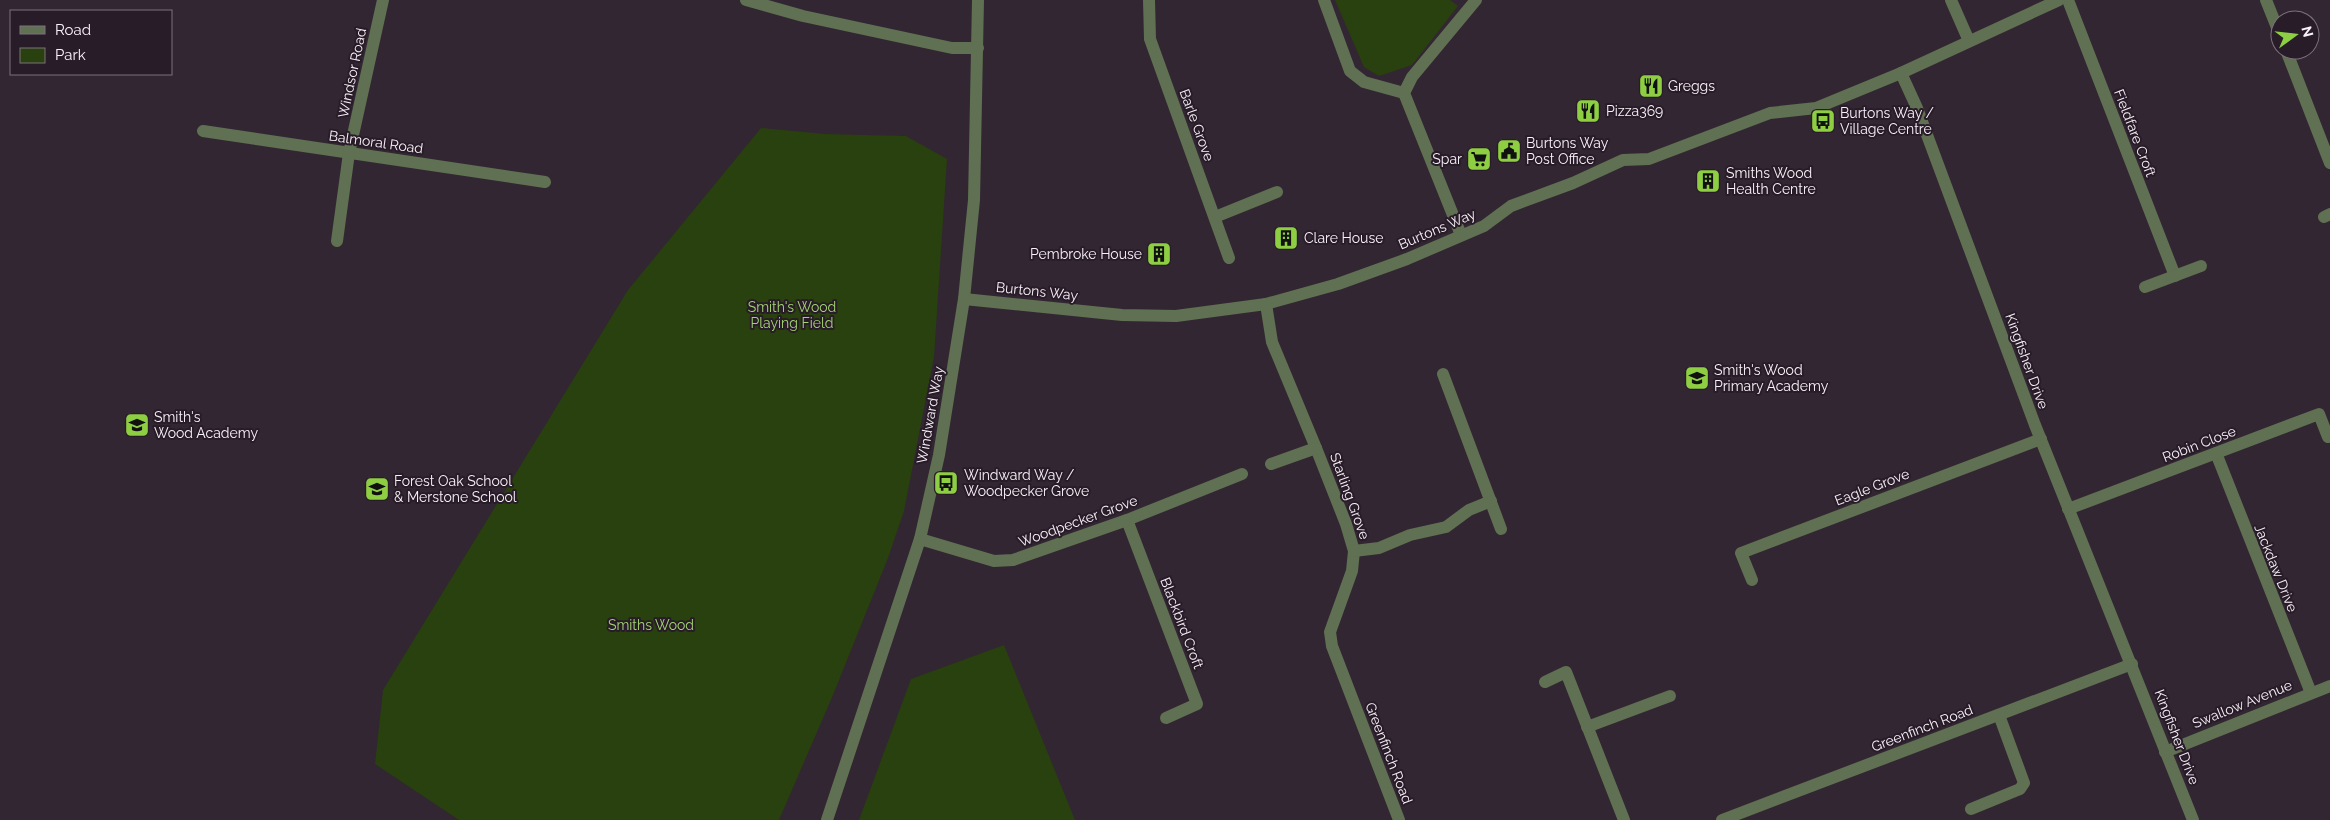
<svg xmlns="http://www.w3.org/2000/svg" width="2330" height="820" font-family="Raleway,sans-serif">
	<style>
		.green { fill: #29400f }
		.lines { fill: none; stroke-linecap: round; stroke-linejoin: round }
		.minor { stroke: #607052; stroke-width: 12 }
		.tertiary { stroke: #607052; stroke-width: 12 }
		.labels { text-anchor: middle; stroke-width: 4; stroke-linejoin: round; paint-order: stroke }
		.street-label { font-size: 14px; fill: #f9f1f9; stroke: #281c28 }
		.poi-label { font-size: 14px; fill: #f9f1f9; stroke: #281c28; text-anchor: start }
		.park-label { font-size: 14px; fill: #a3d471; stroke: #281c28 }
	</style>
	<rect width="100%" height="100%" fill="#322632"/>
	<!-- green -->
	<g class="green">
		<polygon points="1335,0 1450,0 1458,6 1412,65 1379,76 1364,67"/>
		<polygon points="761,128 825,134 906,136 947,159 934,357 904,511 888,558 833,695 779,820 459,820 375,764 383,690 628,290"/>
		<polygon points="1004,645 1075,820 859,820 911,679"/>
	</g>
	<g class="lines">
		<!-- minor -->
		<g class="minor">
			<polyline points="746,0 803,16 952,48 978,48"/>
			<polyline points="1149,0 1150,39 1229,258"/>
			<polyline points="1324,0 1350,71 1364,82 1404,93"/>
			<polyline points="1951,0 1969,41"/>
			<polyline points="2068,0 2175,276"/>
			<polyline points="2266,0 2280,35"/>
			<polyline points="2286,50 2330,163"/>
			<polyline points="1901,73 1917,108 2035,425 2193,820"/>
			<polyline points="203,131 545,182"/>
			<polyline points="1215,217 1277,192"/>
			<polyline points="2324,217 2330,214"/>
			<polyline points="1461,235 1404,93 1412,77 1476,0"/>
			<polyline points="337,241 349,153 383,0"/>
			<polyline points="2145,287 2201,266"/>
			<polyline points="964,299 1122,315 1176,316 1266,304 1338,284 1407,259 1484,226 1511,206 1573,183 1623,160 1649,159 1770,113 1816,108 1901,73 2059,0"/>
			<polyline points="1266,304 1272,342 1316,448 1346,524 1354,551 1352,571 1330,632 1332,646 1399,820"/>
			<polyline points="1443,374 1501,529"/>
			<polyline points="2216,453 2311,693"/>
			<polyline points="1271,464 1316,448"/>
			<polyline points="2068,509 2319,414 2328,437"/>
			<polyline points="1127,520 1197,704 1166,718"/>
			<polyline points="920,539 994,561 1013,560 1127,520 1242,474"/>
			<polyline points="1354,551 1379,548 1410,535 1446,527 1469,510 1491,501"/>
			<polyline points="1752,580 1741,553 2041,439"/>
			<polyline points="1545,682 1566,672 1624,820"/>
			<polyline points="1587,727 1670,696"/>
			<polyline points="2165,752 2330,686"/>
			<polyline points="1971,809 2020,789 2024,783 1999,715"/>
			<polyline points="1722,820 2132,664"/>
		</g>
		<!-- tertiary -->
		<polyline class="tertiary" points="827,820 920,539 939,455 964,299 974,200 978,0"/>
	</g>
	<!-- icons -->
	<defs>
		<symbol id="restaurant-square" viewBox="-11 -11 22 22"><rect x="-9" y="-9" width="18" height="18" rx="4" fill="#8ece43" stroke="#281c28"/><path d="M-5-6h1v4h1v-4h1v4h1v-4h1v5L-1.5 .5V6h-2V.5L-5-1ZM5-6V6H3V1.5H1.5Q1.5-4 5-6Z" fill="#111"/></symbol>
		<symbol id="bus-square" viewBox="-11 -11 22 22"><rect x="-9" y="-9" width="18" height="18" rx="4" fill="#8ece43" stroke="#281c28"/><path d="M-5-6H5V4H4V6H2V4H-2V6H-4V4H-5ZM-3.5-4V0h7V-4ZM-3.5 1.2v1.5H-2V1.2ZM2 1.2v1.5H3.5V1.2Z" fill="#111"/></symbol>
		<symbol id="civic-square" viewBox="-11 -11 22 22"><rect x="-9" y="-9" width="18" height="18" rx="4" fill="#8ece43" stroke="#281c28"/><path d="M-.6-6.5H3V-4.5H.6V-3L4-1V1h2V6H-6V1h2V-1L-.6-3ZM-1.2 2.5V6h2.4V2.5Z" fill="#111"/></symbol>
		<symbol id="supermarket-square" viewBox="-11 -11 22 22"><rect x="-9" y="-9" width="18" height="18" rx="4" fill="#8ece43" stroke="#281c28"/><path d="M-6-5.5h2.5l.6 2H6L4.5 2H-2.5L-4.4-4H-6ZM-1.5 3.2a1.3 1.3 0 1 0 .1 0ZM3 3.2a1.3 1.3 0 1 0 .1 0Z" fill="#111"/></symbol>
		<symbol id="building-square" viewBox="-11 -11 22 22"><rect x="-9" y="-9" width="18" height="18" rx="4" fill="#8ece43" stroke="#281c28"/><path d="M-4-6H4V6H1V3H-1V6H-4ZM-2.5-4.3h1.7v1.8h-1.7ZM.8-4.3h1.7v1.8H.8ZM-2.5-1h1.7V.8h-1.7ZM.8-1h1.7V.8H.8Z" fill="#111"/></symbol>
		<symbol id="school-square" viewBox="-11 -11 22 22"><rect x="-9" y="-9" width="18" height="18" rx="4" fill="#8ece43" stroke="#281c28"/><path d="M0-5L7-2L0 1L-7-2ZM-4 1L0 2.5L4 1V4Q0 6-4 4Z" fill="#111"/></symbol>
	</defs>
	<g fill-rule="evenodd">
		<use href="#restaurant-square" x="1637" y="72" width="28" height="28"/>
		<use href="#restaurant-square" x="1574" y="97" width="28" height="28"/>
		<use href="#bus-square" x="1809" y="107" width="28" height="28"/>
		<use href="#civic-square" x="1495" y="137" width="28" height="28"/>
		<use href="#supermarket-square" x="1465" y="145" width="28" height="28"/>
		<use href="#building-square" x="1694" y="167" width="28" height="28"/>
		<use href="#building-square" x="1272" y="224" width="28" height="28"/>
		<use href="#building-square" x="1145" y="240" width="28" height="28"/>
		<use href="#school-square" x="1683" y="364" width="28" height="28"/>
		<use href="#school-square" x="123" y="411" width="28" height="28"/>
		<use href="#bus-square" x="932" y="469" width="28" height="28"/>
		<use href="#school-square" x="363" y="475" width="28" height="28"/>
	</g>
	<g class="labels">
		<!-- street labels -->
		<g class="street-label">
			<text transform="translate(352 73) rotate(-78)" y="5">Windsor Road</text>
			<text transform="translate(1197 125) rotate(70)" y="5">Barle Grove</text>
			<text transform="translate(2135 133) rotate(69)" y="5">Fieldfare Croft</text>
			<text transform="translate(376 142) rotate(8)" y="5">Balmoral Road</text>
			<text transform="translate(1437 229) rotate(-23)" y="5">Burtons Way</text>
			<text transform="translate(1037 291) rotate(6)" y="5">Burtons Way</text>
			<text transform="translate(2027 361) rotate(70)" y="5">Kingfisher Drive</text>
			<text transform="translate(930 415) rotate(-80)" y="5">Windward Way</text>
			<text transform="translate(2199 444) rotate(-21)" y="5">Robin Close</text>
			<text transform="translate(1872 487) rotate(-21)" y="5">Eagle Grove</text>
			<text transform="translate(1350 496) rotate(70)" y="5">Starling Grove</text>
			<text transform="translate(1078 521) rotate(-20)" y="5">Woodpecker Grove</text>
			<text transform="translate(2276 568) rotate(68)" y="5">Jackdaw Drive</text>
			<text transform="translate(1182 623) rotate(69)" y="5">Blackbird Croft</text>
			<text transform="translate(2242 704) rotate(-22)" y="5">Swallow Avenue</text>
			<text transform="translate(1922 728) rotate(-21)" y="5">Greenfinch Road</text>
			<text transform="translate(2177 737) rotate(69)" y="5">Kingfisher Drive</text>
			<text transform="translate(1389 753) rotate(69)" y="5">Greenfinch Road</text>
		</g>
		<!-- poi labels -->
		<g class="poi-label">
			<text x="1668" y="91">Greggs</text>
			<text x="1606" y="116">Pizza369</text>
			<text x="1840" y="118">Burtons Way /<tspan x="1840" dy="16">Village Centre</tspan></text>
			<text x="1526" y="148">Burtons Way<tspan x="1526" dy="16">Post Office</tspan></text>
			<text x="1462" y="164" text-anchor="end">Spar</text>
			<text x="1726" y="178">Smiths Wood<tspan x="1726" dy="16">Health Centre</tspan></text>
			<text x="1304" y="243">Clare House</text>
			<text x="1142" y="259" text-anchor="end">Pembroke House</text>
			<text x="1714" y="375">Smith's Wood<tspan x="1714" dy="16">Primary Academy</tspan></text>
			<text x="154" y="422">Smith's<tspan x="154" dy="16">Wood Academy</tspan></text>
			<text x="964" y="480">Windward Way /<tspan x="964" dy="16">Woodpecker Grove</tspan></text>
			<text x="394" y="486">Forest Oak School<tspan x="394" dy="16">&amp; Merstone School</tspan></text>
		</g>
		<!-- park labels -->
		<g class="park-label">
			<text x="792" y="312">Smith's Wood<tspan x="792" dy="16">Playing Field</tspan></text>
			<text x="651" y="630">Smiths Wood</text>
		</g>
	</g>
	<!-- legend -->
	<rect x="10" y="10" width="162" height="65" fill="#281c28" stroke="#7c717c"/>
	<rect x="20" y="26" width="25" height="8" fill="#607052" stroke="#7c717c"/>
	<text x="55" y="35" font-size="15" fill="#f9f1f9">Road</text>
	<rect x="20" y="48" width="25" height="15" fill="#29400f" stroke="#7c717c"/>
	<text x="55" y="60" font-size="15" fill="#f9f1f9">Park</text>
	<!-- north arrow -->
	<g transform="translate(2295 35) rotate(75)"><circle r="24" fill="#281c28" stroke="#7c717c"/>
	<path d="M0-4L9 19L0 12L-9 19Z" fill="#8ece43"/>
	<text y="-8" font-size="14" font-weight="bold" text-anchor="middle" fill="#f9f1f9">N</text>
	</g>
</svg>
